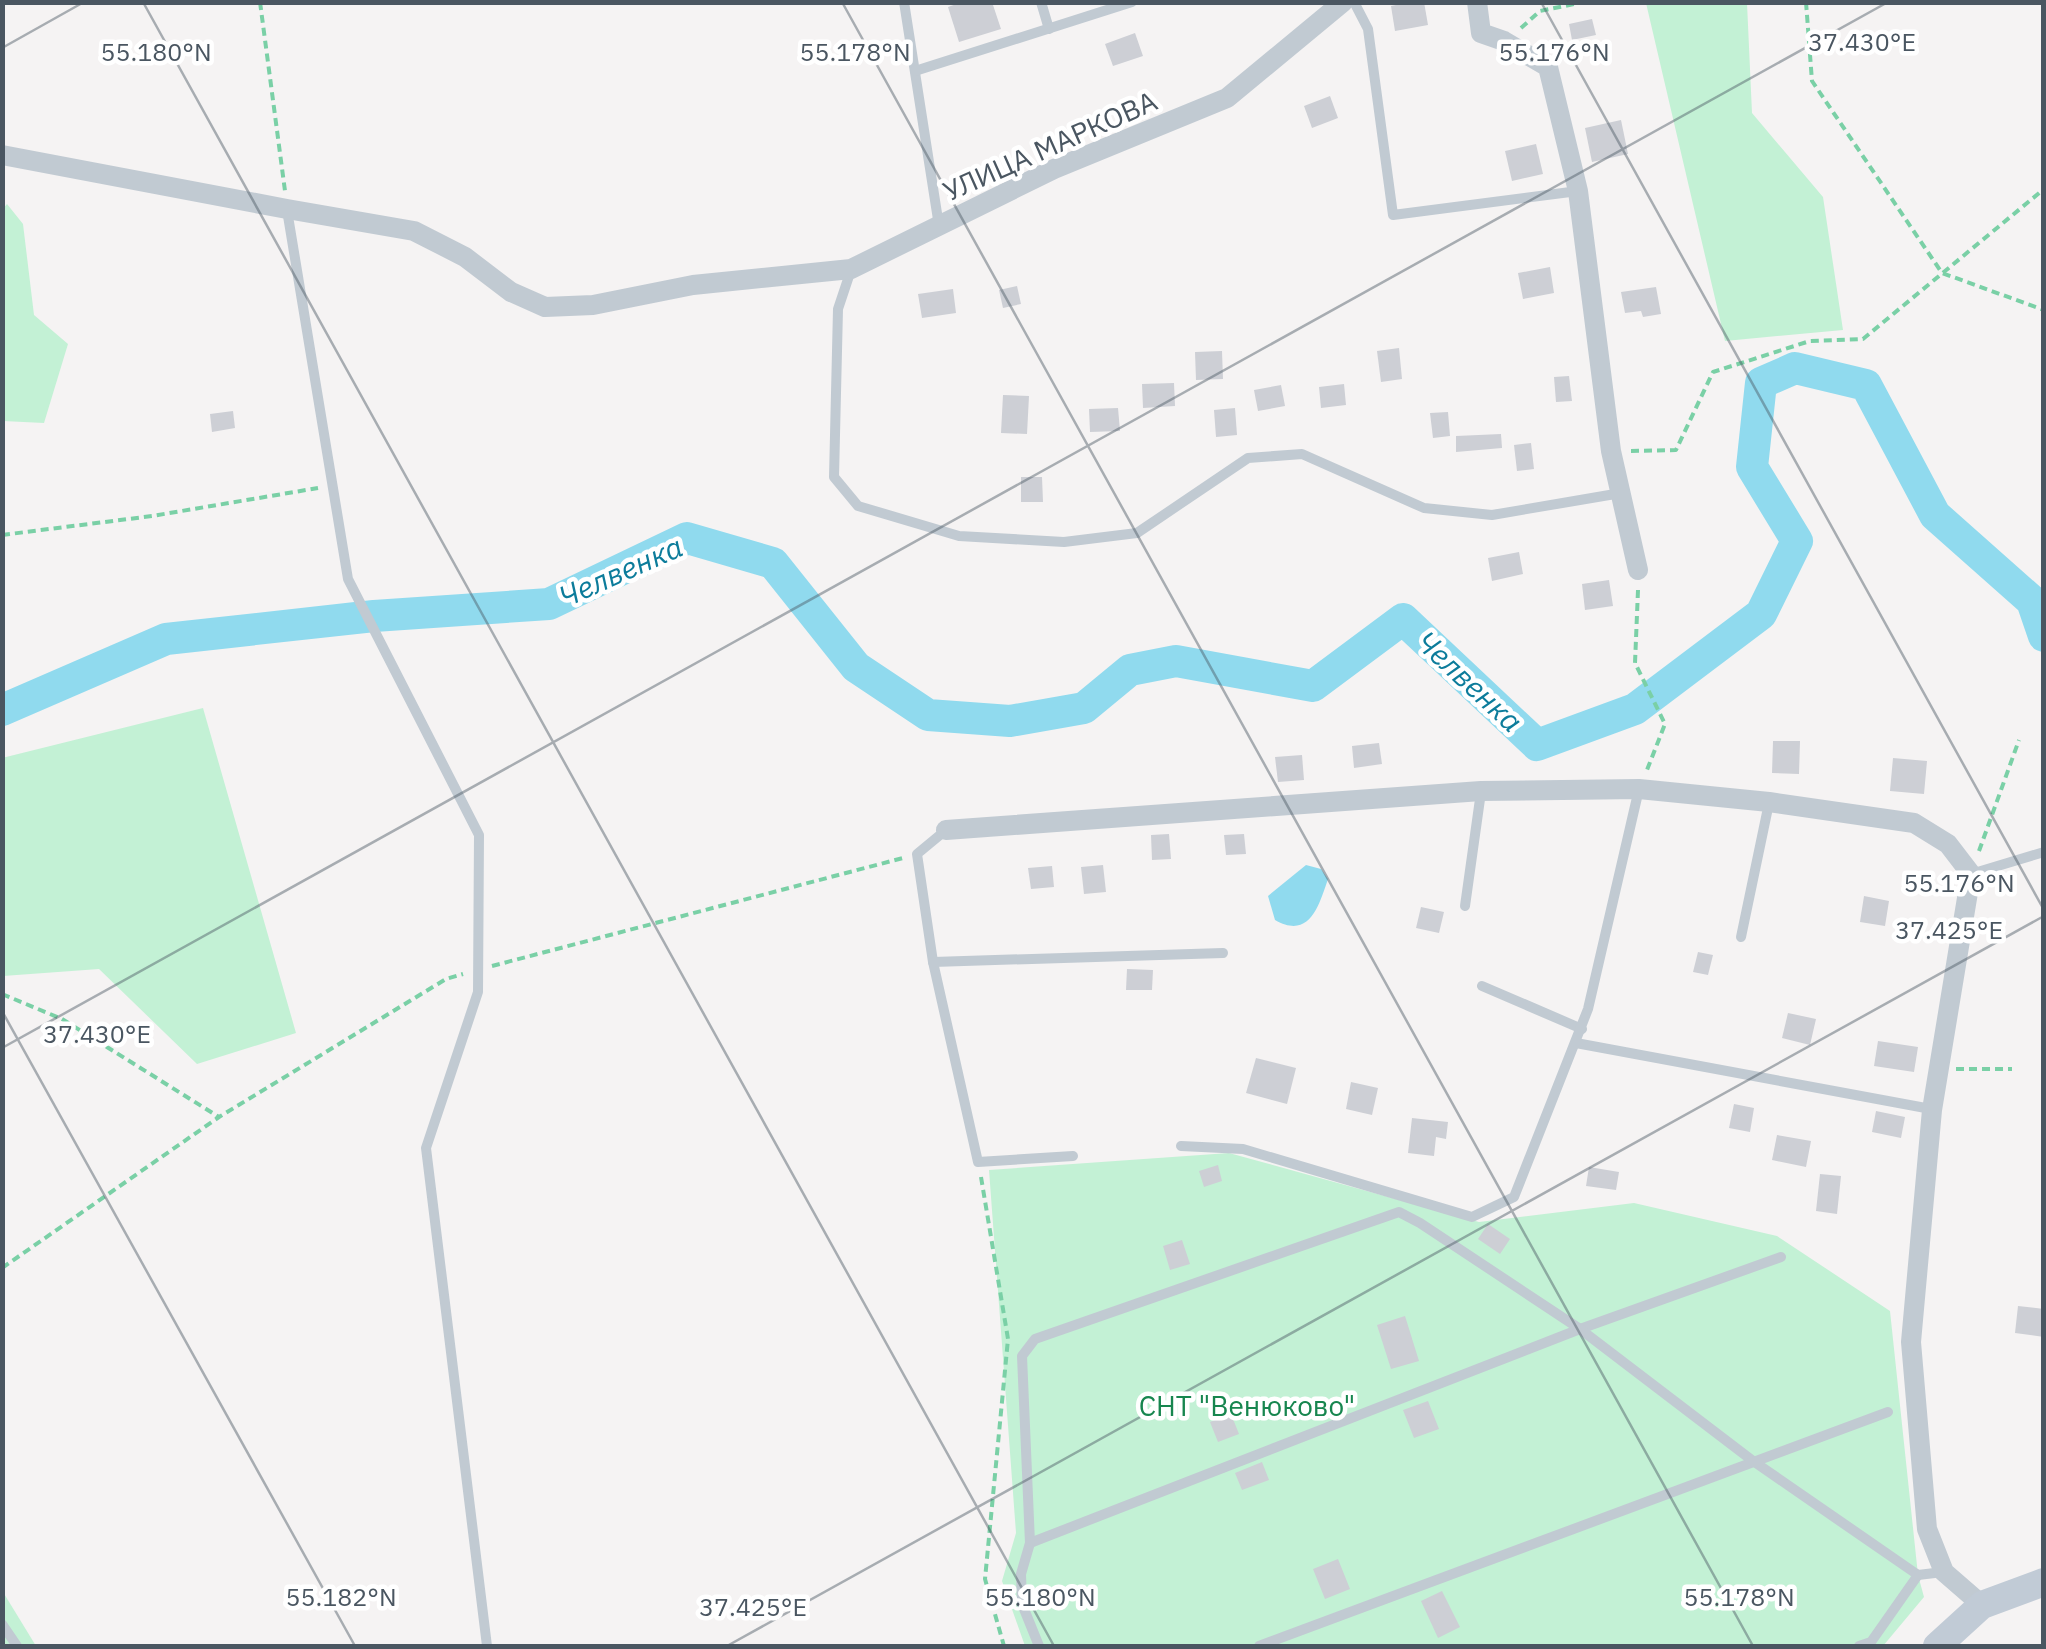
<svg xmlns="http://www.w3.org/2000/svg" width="2046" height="1649" font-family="'IBM Plex Sans',sans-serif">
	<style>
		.green { fill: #c3f1d5 }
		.water { fill: #90daee }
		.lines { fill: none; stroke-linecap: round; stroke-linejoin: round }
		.river { stroke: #90daee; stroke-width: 32 }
		.building { fill: #cdcfd5 }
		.path { stroke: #7ad0a6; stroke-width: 4; stroke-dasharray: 8 5; stroke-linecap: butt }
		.lane { stroke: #c1cad2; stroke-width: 10 }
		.street { stroke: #c1cad2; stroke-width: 20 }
		.secondary { stroke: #c1cbd6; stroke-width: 28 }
		.ticks { fill: none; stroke: #4a5661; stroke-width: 2.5; stroke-opacity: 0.45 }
		.labels { text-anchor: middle; stroke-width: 9; stroke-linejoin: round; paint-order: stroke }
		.street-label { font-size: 28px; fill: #4a5661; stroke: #fff }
		.park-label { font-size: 28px; fill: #17864f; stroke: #fff }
		.water-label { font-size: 30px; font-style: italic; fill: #0c7c9b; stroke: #fff }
		.ticks-label { font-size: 25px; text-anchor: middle; fill: #4a5661; stroke: #fff; stroke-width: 9; stroke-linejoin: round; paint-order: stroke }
	</style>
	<rect width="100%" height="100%" fill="#f5f3f3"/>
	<!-- green -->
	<g class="green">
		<polygon points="1646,3 1747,3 1752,113 1823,197 1843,330 1725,341"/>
		<polygon points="7,204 23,224 34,315 68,344 44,423 3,421 2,210"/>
		<polygon points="203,708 296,1033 197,1064 99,969 3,976 2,758"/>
		<polygon points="1229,1153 1479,1222 1634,1203 1777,1236 1890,1311 1918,1575 1924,1597 1883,1646 1025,1646 1002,1581 1016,1533 989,1170"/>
		<polygon points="3,1592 36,1646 3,1646"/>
	</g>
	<!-- water -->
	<path class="water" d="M1306 865 1321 869 1328 879C1319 905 1310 940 1275 920L1268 896Z"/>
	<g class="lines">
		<!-- river -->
		<polyline class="river" points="2,710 166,639 374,616 549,604 687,538 773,563 856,667 928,715 1010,721 1084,708 1130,670 1176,661 1313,686 1403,619 1537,745 1635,709 1761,614 1797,541 1752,467 1761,383 1795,368 1866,385 1935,515 2032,601 2044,636"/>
	</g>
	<!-- building -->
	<g class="building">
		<polygon points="962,2 992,2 1001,29 959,42 948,7"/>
		<polygon points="1411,2 1424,2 1428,25 1395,31 1391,6"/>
		<polygon points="1592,19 1596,35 1572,40 1569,24"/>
		<polygon points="1135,33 1143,56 1113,66 1105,44"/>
		<polygon points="1330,96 1338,118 1312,128 1304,106"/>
		<polygon points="1621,120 1628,154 1592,162 1585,128"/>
		<polygon points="1536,144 1543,174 1512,181 1505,151"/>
		<polygon points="1550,267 1554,293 1523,299 1518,273"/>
		<polygon points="1017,286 1021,304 1003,308 999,290"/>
		<polygon points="1656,287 1661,314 1643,317 1641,311 1625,313 1621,292"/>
		<polygon points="953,289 956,313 922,318 918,294"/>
		<polygon points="1399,348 1402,379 1381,382 1377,351"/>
		<polygon points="1222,351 1223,379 1196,380 1195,352"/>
		<polygon points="1569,376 1572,401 1556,402 1554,377"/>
		<polygon points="1174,383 1175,406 1143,408 1142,384"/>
		<polygon points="1344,384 1346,405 1321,408 1319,387"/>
		<polygon points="1281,385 1285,406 1258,411 1254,390"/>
		<polygon points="1003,395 1029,396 1027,434 1001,433"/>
		<polygon points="1118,408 1120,431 1090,432 1089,409"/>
		<polygon points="1235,408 1237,435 1216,437 1214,410"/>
		<polygon points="233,411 235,428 212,432 210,414"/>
		<polygon points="1448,412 1450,436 1433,438 1430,413"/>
		<polygon points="1501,434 1502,448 1456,452 1456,436"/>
		<polygon points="1531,443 1534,469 1517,471 1514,445"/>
		<polygon points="1021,477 1042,477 1043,502 1021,502"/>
		<polygon points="1519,552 1523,574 1492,581 1488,558"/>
		<polygon points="1609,580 1613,606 1585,610 1582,584"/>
		<polygon points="1773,741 1800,741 1799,774 1772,773"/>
		<polygon points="1379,743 1382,764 1354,768 1352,746"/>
		<polygon points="1302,755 1304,780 1278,782 1275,757"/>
		<polygon points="1893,758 1927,761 1924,794 1890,791"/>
		<polygon points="1169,834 1171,859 1152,860 1151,835"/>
		<polygon points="1244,834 1246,854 1226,855 1224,835"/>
		<polygon points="1103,865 1106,892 1084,894 1081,867"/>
		<polygon points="1052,866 1054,887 1031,889 1028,868"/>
		<polygon points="1864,896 1889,901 1885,926 1860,922"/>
		<polygon points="1421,907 1444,912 1439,933 1416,928"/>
		<polygon points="1698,952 1713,955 1708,975 1693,972"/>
		<polygon points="1127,969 1153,970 1152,990 1126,990"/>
		<polygon points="1788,1013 1816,1019 1810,1045 1782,1038"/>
		<polygon points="1878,1041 1918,1047 1914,1072 1874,1066"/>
		<polygon points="1256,1058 1296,1068 1287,1104 1246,1093"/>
		<polygon points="1351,1082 1378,1088 1372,1115 1346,1109"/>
		<polygon points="1734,1104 1754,1108 1750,1132 1729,1128"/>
		<polygon points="1876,1111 1905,1117 1901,1138 1872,1132"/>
		<polygon points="1412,1118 1448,1122 1446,1139 1436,1137 1434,1156 1408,1153"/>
		<polygon points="1777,1135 1811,1141 1806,1167 1772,1160"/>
		<polygon points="1218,1165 1222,1181 1204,1187 1199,1171"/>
		<polygon points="1589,1167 1619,1172 1616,1190 1586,1186"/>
		<polygon points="1820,1174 1841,1176 1837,1214 1816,1211"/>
		<polygon points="1488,1224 1510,1239 1500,1254 1478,1239"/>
		<polygon points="1182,1240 1190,1264 1170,1270 1163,1246"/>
		<polygon points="2018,1306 2044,1309 2044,1337 2015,1333"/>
		<polygon points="1405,1316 1419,1361 1391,1369 1377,1325"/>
		<polygon points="1428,1401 1439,1429 1414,1438 1403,1410"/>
		<polygon points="1231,1414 1239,1434 1218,1442 1210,1422"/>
		<polygon points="1262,1462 1269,1480 1242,1490 1235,1473"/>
		<polygon points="1338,1559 1350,1589 1325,1599 1313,1569"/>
		<polygon points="1442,1591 1460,1627 1438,1638 1421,1601"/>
	</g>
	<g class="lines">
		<!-- path -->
		<g class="path">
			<polyline points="260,2 285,191"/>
			<polyline points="1806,2 1812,81 1942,273 2044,310"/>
			<polyline points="1521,28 1540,11 1584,2"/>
			<polyline points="1631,451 1676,450 1713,372 1810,341 1863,339 2044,189"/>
			<polyline points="2,535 152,516 318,488"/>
			<polyline points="1638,590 1635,663 1665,724 1647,770"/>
			<polyline points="1979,851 2019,740"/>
			<polyline points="492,966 903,858"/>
			<polyline points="2,994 62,1019 219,1117"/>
			<polyline points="1956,1069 2012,1069"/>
			<polyline points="981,1177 1008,1339 985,1579 1004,1646"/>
			<polyline points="2,1268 219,1117 446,979 463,974"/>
		</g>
		<!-- lane -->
		<g class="lane">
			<polyline points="904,2 939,226"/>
			<polyline points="1041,2 1049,29"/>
			<polyline points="1354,2 1368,29 1393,215 1578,191"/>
			<polyline points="915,71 1132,2"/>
			<polyline points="287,210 348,579 479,835 478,992 426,1148 487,1646"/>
			<polyline points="851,270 838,309 834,477 858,506 959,536 1064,542 1137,533 1248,458 1302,454 1424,508 1492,515 1621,493"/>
			<polyline points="946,830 917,854 933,962 978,1162 1073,1156"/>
			<polyline points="1971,874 2044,852"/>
			<polyline points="1465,906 1481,792"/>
			<polyline points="1741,937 1769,803"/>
			<polyline points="933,962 1223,953"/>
			<polyline points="1482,986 1582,1029"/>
			<polyline points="1576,1043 1931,1109"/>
			<polyline points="1181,1146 1243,1149 1472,1217 1514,1197 1588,1009 1639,789"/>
			<polyline points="1030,1543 1580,1329 1781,1257"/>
			<polyline points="2,1624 17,1646"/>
			<polyline points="1039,1646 1022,1604 1021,1574 1030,1543 1022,1356 1035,1339 1399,1212 1420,1223 1580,1329 1753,1461 1918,1575 1943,1572"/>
			<polyline points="1259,1646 1888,1412"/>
			<polyline points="1859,1646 1871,1642 1918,1575"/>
		</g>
		<!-- street -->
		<g class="street">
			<polyline points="1477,2 1481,33 1504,41 1548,67 1578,191 1611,451 1638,570"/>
			<polyline points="2,155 287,209 414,231 465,257 511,292 545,307 593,305 693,285 851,269 1054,169 1227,98 1343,2"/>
			<polyline points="946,830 1481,791 1639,789 1769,802 1914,823 1948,844 1971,874 1932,1110 1911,1342 1927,1529 1944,1572 1982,1605"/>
		</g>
		<!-- secondary -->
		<polyline class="secondary" points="1937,1646 1982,1605 2044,1582"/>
	</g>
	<!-- ticks -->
	<path class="ticks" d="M143 2 1054 1646M842 2 1753 1646M1541 2 2044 910M2 48 84 2M2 1011 355 1646M2 1048 1888 2M727 1646 2044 916"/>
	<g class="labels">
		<!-- street labels -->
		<g class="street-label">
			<text transform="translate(1050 146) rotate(-24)" y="10">УЛИЦА МАРКОВА</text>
		</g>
		<!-- park labels -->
		<g class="park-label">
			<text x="1247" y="1416">СНТ "Венюково"</text>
		</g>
		<!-- water labels -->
		<g class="water-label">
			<text transform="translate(621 572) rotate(-24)" y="10">Челвенка</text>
			<text transform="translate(1469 682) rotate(43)" y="10">Челвенка</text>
		</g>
	</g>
	<g class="ticks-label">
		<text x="1862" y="51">37.430°E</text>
		<text x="156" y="61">55.180°N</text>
		<text x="855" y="61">55.178°N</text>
		<text x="1554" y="61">55.176°N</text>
		<text x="1959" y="892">55.176°N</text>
		<text x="1949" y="939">37.425°E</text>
		<text x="97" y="1043">37.430°E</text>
		<text x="341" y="1606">55.182°N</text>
		<text x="1040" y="1606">55.180°N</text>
		<text x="1739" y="1606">55.178°N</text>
		<text x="753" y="1616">37.425°E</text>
	</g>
	<!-- border -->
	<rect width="2046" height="1649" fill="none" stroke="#4a5661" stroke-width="10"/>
</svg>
